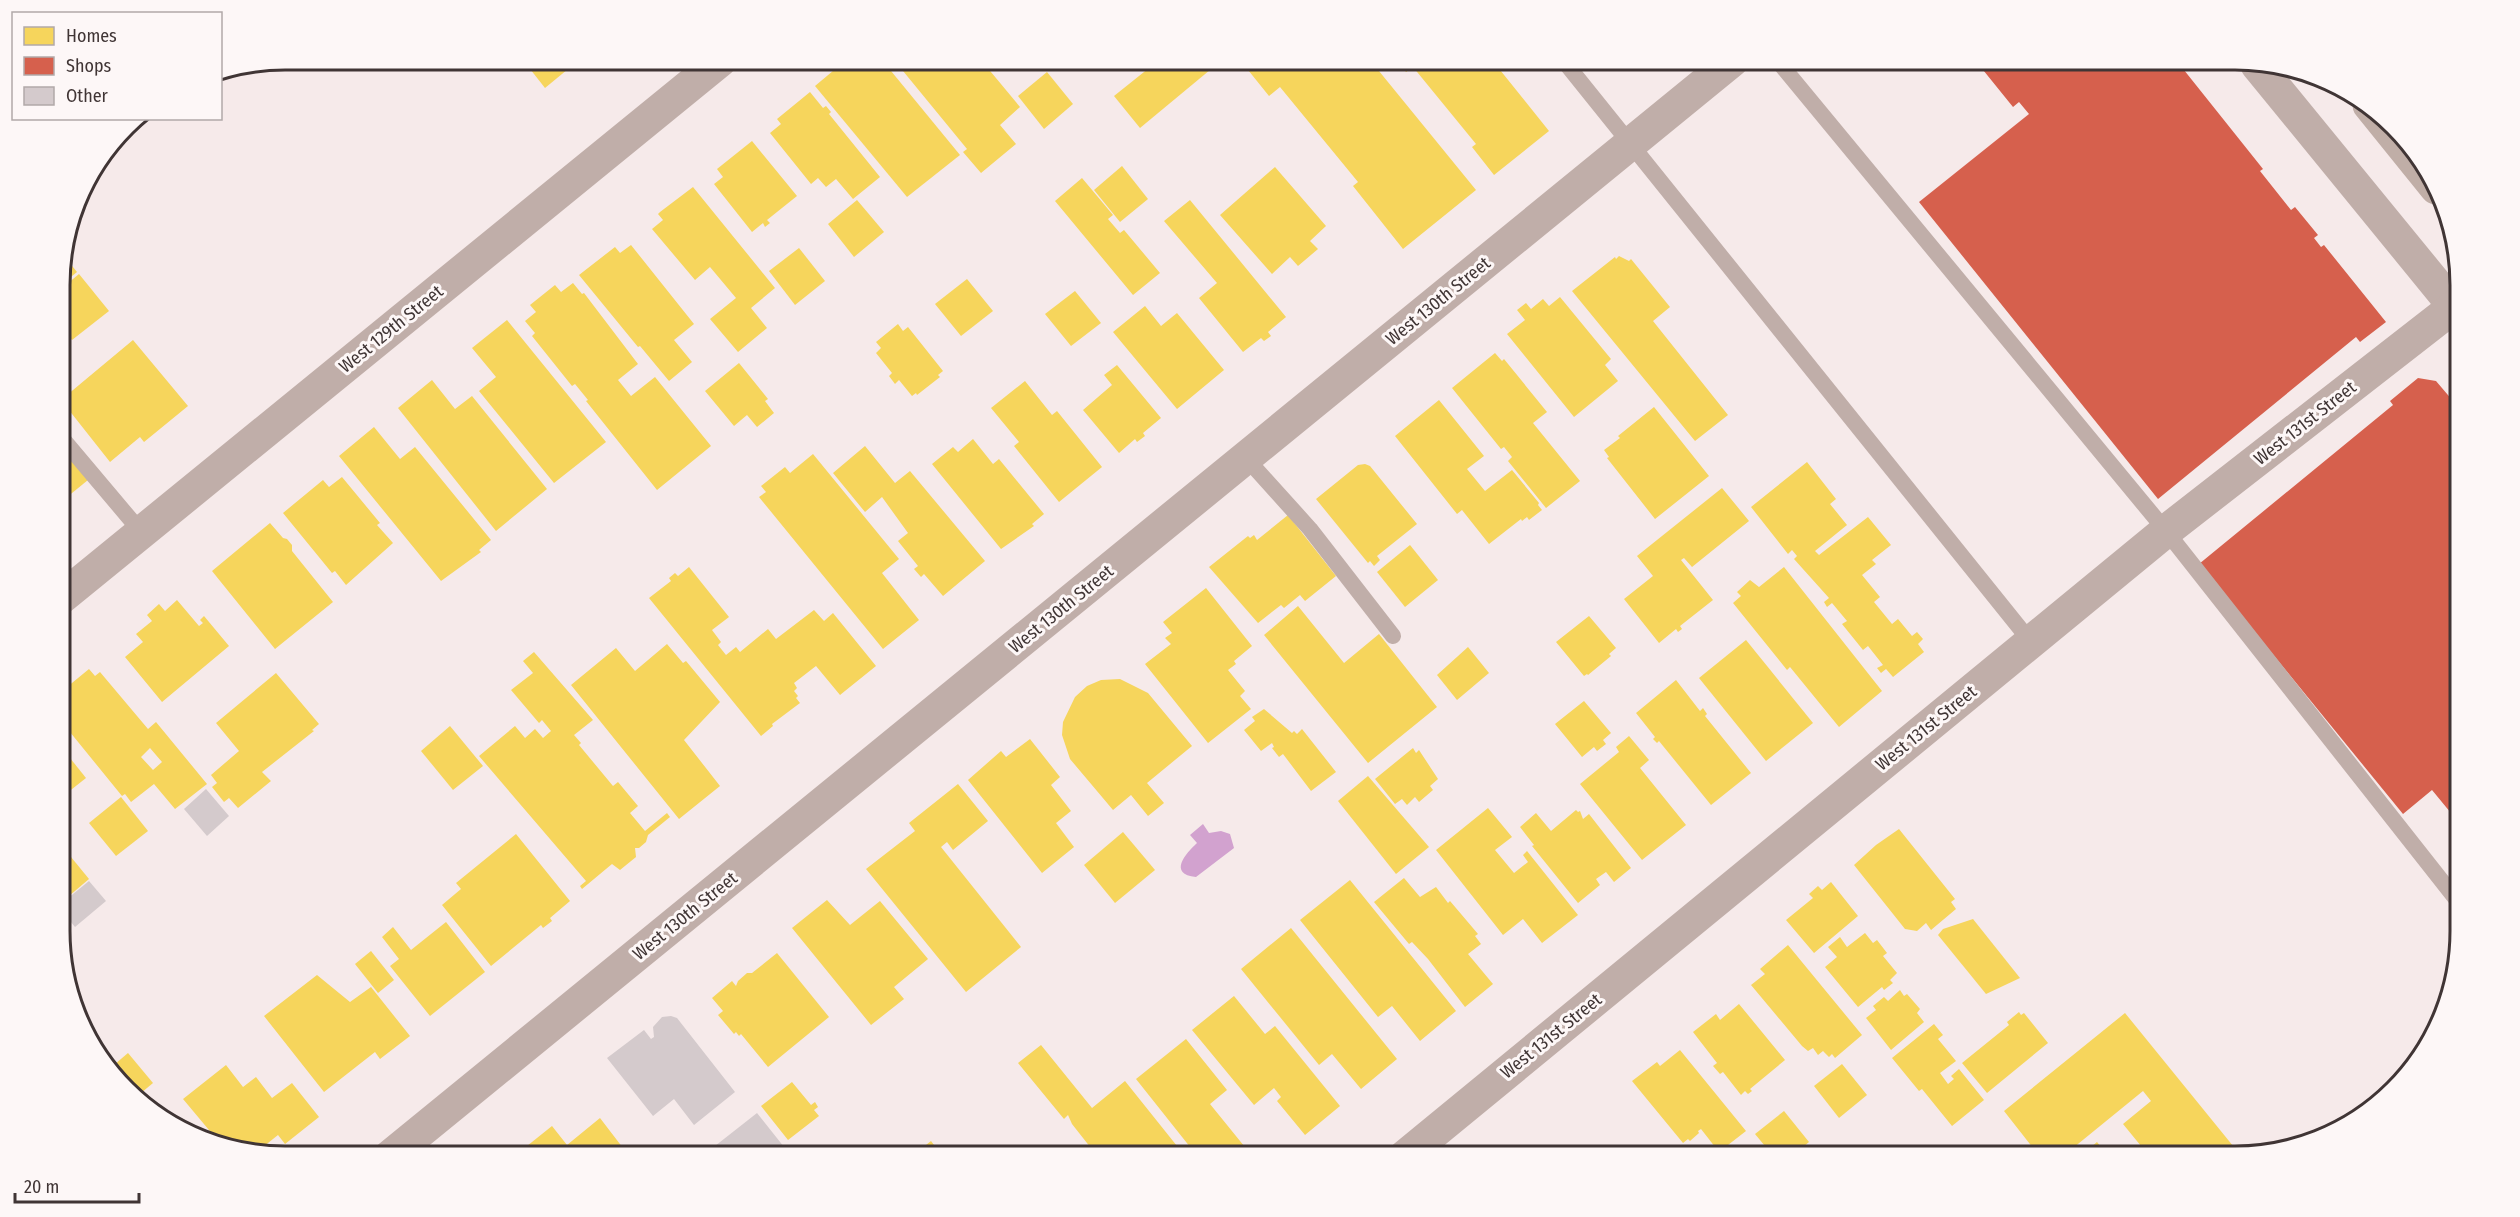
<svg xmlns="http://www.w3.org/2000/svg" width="2520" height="1217" font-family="'Fira Sans Condensed',sans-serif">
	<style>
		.water { fill: #d2a2cf }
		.homes { fill: #f6d55c; fill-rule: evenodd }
		.shops { fill: #d6604d }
		.building { fill: #d4cacc }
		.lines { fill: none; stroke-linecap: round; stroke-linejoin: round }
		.service { stroke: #c0aea9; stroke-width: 16 }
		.minor { stroke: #c0aea9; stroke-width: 33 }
		.primary { stroke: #c0aea7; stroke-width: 33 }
		.labels { text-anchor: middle; stroke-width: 6; stroke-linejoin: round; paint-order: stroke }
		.street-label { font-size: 18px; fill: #403535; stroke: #fdf7f7 }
		.rim { fill: none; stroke: #403535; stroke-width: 3 }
	</style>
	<rect width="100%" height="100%" fill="#f6eaea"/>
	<!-- water -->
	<path class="water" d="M1203 824 1209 833 1221 831 1230 834 1234 848 1196 877C1168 874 1185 854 1197 843L1190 835Z"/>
	<!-- homes -->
	<g class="homes">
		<polygon points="523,60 579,60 545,88"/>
		<polygon points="846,60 882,60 960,155 907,197 815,86"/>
		<polygon points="894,60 981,60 1020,107 1000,125 1016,144 981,173 963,152 967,149"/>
		<polygon points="1159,60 1222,60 1140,128 1114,96"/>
		<polygon points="1240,60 1370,60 1476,190 1403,249 1353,186 1358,182 1280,87 1269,96"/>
		<polygon points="1397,60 1492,60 1549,131 1494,175 1472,147 1476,144 1413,67 1406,72"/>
		<polygon points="1047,72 1073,104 1044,129 1018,96"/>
		<polygon points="810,92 823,108 826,106 831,112 829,114 880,177 853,199 836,179 826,187 818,178 811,184 770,133 781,124 777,119"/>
		<polygon points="752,141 797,196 767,220 770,223 765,227 763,223 752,232 714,184 723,177 717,169"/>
		<polygon points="1122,166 1148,199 1120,222 1094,190"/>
		<polygon points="1275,167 1326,226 1310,241 1318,249 1298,266 1290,257 1272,274 1220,215"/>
		<polygon points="1082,178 1113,215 1108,219 1120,233 1124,230 1160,273 1133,295 1055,201"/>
		<polygon points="693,187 775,288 751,308 767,328 738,352 710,319 736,298 710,267 695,280 652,229 663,220 658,214 660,212"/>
		<polygon points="857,200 884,232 854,257 828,224"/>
		<polygon points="1190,200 1286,317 1268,332 1271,336 1264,341 1261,338 1243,352 1199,298 1217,283 1164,221"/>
		<polygon points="631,245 694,324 674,340 692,362 669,381 640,346 638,347 579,275 615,247 620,253"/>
		<polygon points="799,248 825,281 795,305 769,271"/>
		<polygon points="64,256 77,272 61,285 61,271"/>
		<polygon points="1619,256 1629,261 1631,259 1670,307 1653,321 1728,415 1695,441 1572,291 1615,257 1616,259"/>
		<polygon points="79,274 109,311 72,340 61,326 61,289"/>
		<polygon points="967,279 993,311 961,336 935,304"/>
		<polygon points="573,283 582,294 584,293 638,364 618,380 631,396 655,377 711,446 657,490 586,401 588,400 575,384 572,386 532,336 535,333 525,321 536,312 530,305 555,285 561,292"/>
		<polygon points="1075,291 1101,323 1071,346 1045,314"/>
		<polygon points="1560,297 1611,359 1605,365 1618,381 1574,417 1507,334 1525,320 1517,310 1526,303 1531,309 1543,299 1549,306"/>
		<polygon points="1145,306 1161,326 1177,313 1224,370 1177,409 1113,332"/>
		<polygon points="507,320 606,442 554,483 479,391 496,377 472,348"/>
		<polygon points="898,324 903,331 908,327 943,371 938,375 940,377 917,395 916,393 912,396 899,380 895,384 889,376 892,373 876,353 881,348 876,342"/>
		<polygon points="133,340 188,406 144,442 140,437 110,462 61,400"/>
		<polygon points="1495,353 1502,361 1504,359 1547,412 1533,423 1580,481 1546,508 1508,461 1512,457 1504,447 1501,449 1452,388"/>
		<polygon points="739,363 768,399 765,401 774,413 757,427 747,415 734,426 705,391"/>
		<polygon points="1117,365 1161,418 1143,433 1145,436 1137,442 1135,439 1119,453 1083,410 1112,385 1104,375"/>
		<polygon points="432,380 455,409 472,396 547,489 496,531 398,408"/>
		<polygon points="1025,381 1052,415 1057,411 1102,467 1059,502 1014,446 1019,442 991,408"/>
		<polygon points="1439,400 1484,456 1467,469 1485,491 1512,470 1539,503 1538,505 1542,510 1529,520 1527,517 1522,521 1521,519 1489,544 1462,510 1457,514 1395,436"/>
		<polygon points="1654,407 1709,476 1655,519 1607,458 1609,457 1604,450 1620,438 1618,436"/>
		<polygon points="374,427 400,459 415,447 491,540 479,550 481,552 441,581 339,456"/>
		<polygon points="973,439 993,464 999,459 1044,514 1032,524 1034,526 1001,549 932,464 953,447 958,452"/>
		<polygon points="865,446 895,483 910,471 985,561 943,596 924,574 921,577 914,569 918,566 898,541 908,533 882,497 865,512 833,473"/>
		<polygon points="61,447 88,480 61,502"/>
		<polygon points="813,454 899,559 882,573 919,620 883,649 759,497 766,492 761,486 785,467 790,473"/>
		<polygon points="1807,462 1836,499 1830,504 1847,525 1815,551 1819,555 1868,517 1891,545 1872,560 1876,564 1862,575 1880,597 1874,602 1892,624 1898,619 1912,636 1917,632 1923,639 1918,644 1924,652 1893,677 1886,669 1881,673 1877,668 1883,665 1868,646 1863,650 1842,624 1847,621 1832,603 1827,607 1824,602 1829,598 1794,559 1797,556 1792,550 1788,554 1751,507"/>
		<polygon points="1365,464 1370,466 1417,524 1377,556 1380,560 1374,566 1370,561 1368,563 1316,499 1358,465"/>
		<polygon points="342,477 380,523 377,525 393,543 346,585 335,571 332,573 283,513 323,480 329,487"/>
		<polygon points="1722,488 1749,521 1692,567 1684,558 1681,560 1713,600 1680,626 1682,629 1678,632 1676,629 1659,643 1624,599 1653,576 1637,556"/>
		<polygon points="1288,515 1336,576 1305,601 1300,595 1284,608 1281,605 1258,623 1209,567 1248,536 1250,538 1254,535 1257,540"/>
		<polygon points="270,523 283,538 287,539 292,545 292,551 333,602 275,649 212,571"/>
		<polygon points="1410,545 1438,580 1405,607 1377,572"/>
		<polygon points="689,567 729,617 712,630 721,642 718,645 726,655 736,647 740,652 768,629 776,639 814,610 824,621 833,613 876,666 840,695 816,666 794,683 797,688 794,691 798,696 796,698 800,703 772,724 773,726 761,736 649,598 671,581 669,578 675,573 678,576"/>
		<polygon points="1784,567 1882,691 1839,727 1790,667 1787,670 1733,603 1741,596 1737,592 1750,580 1759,587"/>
		<polygon points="1206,588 1252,646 1234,661 1236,664 1228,670 1245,691 1240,696 1251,709 1208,743 1145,664 1171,644 1165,638 1172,633 1163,622"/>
		<polygon points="177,600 199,626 203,623 200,620 204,616 229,646 162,702 125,657 143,642 136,634 152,621 147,615 159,604 165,611"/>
		<polygon points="1298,606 1344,663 1379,634 1437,707 1368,763 1264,635"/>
		<polygon points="1589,616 1616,648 1609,654 1611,656 1588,675 1587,674 1584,676 1556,642"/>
		<polygon points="1746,640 1813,723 1766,761 1699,678"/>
		<polygon points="667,644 683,663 686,661 720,702 684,740 720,786 679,819 571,685 616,648 635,671"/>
		<polygon points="1468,647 1489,673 1457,700 1437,675"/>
		<polygon points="534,652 593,720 574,735 581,743 579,745 613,786 618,782 638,806 630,813 645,831 667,813 670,817 648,835 646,842 639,848 635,848 636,857 620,870 612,864 582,889 580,886 586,881 479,756 515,726 525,738 535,729 543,738 551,731 542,720 539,723 511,690 533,673 523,661"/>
		<path d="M89 669 95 676 100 672 148 729 156 722 207 784 175 809 154 784 131 802 125 794 122 796 61 721V692ZM150 748 162 762 153 770 141 757Z"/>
		<polygon points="276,673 319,724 312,730 314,731 262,772 271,781 238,808 229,798 224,802 212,787 217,783 211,775 239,751 216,723"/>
		<polygon points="1120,679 1148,693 1192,746 1147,783 1164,803 1148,816 1131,795 1113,810 1070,759 1062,735 1063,722 1075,697 1087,686 1101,680"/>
		<polygon points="1676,680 1700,711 1703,708 1707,714 1705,716 1751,773 1711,805 1659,741 1657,743 1653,739 1655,737 1636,713"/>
		<polygon points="1584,701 1611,733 1603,740 1606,744 1597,751 1594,747 1582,757 1555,724"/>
		<polygon points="1264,709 1292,733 1294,731 1297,734 1302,729 1336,772 1311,791 1283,754 1279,757 1272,748 1274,747 1272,743 1261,751 1244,730 1255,721 1252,717"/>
		<polygon points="450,726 483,766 453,790 421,751"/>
		<polygon points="1629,736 1649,760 1640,768 1686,825 1642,860 1580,784 1619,752 1616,747"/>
		<polygon points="1030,739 1060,777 1051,785 1071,811 1056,823 1074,847 1042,873 968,780 1001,751 1006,757"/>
		<polygon points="62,748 86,778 62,797"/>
		<polygon points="1413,748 1416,753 1419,750 1438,779 1430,786 1433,790 1419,802 1415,797 1407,805 1402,799 1395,804 1375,779"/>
		<polygon points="1368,776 1429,847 1396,874 1338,801"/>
		<polygon points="958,784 988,821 953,850 947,842 941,847 1021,947 966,992 866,869 915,831 909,823"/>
		<polygon points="121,797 148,831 116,856 89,823"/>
		<polygon points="1488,808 1512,837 1495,850 1514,873 1528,862 1523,855 1527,851 1578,915 1542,943 1523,919 1503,935 1436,850"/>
		<polygon points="1576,810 1578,812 1580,811 1583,819 1589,814 1631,868 1614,882 1606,872 1596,879 1600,885 1578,903 1532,846 1534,845 1520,827 1536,813 1551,831"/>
		<polygon points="1899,829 1955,899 1951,902 1956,909 1931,930 1926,923 1917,931 1905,929 1854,865 1876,845"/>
		<polygon points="1123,832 1155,870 1115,903 1084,865"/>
		<polygon points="516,834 570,901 550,918 552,921 543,928 541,925 491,966 442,905 461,889 456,883"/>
		<polygon points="62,846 89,879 62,902"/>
		<polygon points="1404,878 1420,897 1436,887 1448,903 1450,901 1478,934 1475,936 1481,944 1468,954 1493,984 1465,1007 1428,959 1412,942 1409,944 1374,902"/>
		<polygon points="1350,880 1456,1011 1420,1041 1392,1006 1378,1017 1300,920"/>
		<polygon points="1831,882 1858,916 1814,953 1786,920 1813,898 1809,894 1818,886 1822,890"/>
		<polygon points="827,900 850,925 880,901 928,959 894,987 904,999 871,1025 792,928"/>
		<polygon points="1973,919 2020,978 1986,994 1938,935 1943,929"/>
		<polygon points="446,922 485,972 430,1016 390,966 399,959 382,937 393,927 411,950"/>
		<polygon points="1291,928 1397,1059 1361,1089 1332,1054 1319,1065 1241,969"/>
		<polygon points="1865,933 1873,943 1877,940 1887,953 1883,956 1897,973 1890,980 1893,983 1884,990 1882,987 1858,1007 1825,967 1837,957 1828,947 1840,937 1847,947"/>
		<polygon points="1788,945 1862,1035 1835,1058 1832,1054 1829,1057 1823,1051 1818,1055 1813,1048 1808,1051 1802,1046 1751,985 1765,974 1760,969"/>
		<polygon points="371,951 394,980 378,993 355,964"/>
		<polygon points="777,953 829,1017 768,1067 741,1034 739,1036 736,1032 734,1034 718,1015 723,1011 712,998 732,981 736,986 738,981 747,973 752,973"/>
		<polygon points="317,975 350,1002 371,987 410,1036 380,1059 375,1052 324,1092 264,1016"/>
		<polygon points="1900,990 1904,996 1907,994 1920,1009 1917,1013 1924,1022 1891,1050 1866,1018 1876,1010 1873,1006 1884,997 1888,1001"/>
		<polygon points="1234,996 1265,1034 1275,1026 1340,1106 1305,1135 1277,1101 1281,1097 1274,1088 1254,1105 1192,1030"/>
		<polygon points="1739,1004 1785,1060 1750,1089 1752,1091 1748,1094 1745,1091 1741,1095 1723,1072 1720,1074 1713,1066 1717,1063 1693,1032 1716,1014 1720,1020"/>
		<polygon points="2019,1012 2021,1015 2024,1013 2048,1043 1987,1093 1962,1063 2009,1025 2007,1022"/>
		<polygon points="2125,1013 2242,1157 2150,1157 2123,1124 2151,1101 2143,1091 2062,1157 2040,1157 2004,1111"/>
		<polygon points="1934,1024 1943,1035 1938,1039 1956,1061 1940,1073 1948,1084 1954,1079 1951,1076 1959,1069 1984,1100 1952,1126 1922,1089 1919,1091 1892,1058"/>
		<polygon points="1186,1039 1227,1090 1210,1104 1253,1157 1198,1157 1136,1079"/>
		<polygon points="1041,1045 1092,1108 1125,1081 1181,1151 1173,1157 1098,1157 1072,1124 1068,1115 1064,1119 1018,1063"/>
		<polygon points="1680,1050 1746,1131 1719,1152 1701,1129 1698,1131 1699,1133 1690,1141 1688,1139 1683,1143 1632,1081 1657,1062 1660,1066"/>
		<polygon points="128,1053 153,1083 135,1098 108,1070"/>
		<polygon points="1842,1064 1867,1095 1839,1118 1814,1086"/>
		<polygon points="226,1065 243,1087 256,1077 272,1098 292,1083 319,1117 285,1144 278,1135 258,1151 253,1147 249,1150 217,1143 219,1142 183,1099"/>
		<polygon points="792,1082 811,1105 815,1102 818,1107 814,1110 819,1116 788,1140 761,1106"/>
		<polygon points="1784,1111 1809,1142 1791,1157 1774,1157 1755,1134"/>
		<polygon points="600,1118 623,1148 612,1157 535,1157 527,1146 552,1126 567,1145"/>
		<polygon points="931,1141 940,1153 935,1157 911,1157"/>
		<polygon points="2097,1142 2109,1157 2079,1157"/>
	</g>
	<!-- shops -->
	<g class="shops">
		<polygon points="1975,60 2176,60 2263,169 2260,171 2291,210 2295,207 2318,235 2314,238 2321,247 2324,245 2386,322 2360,342 2356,337 2158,499 1919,202 2029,114 2019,102 2013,107"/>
		<polygon points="2418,378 2436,381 2459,408 2460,824 2432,790 2403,814 2199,564 2393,405 2390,401"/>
	</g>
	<!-- building -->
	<g class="building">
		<polygon points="206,789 229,816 207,836 184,809"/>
		<polygon points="89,881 106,901 75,927 62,911 62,903"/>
		<polygon points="671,1016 677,1018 735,1092 694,1125 674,1099 653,1116 607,1058 644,1030 651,1039 654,1037 653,1027 662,1017"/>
		<polygon points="757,1113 792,1157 740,1157 735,1150 724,1157 715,1146"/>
	</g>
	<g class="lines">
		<!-- service -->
		<g class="service">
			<polyline points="1563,60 2031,642"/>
			<polyline points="1777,60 2166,531 2460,904"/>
			<polyline points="61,437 142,533"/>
			<polyline points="1246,458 1310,529 1393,636"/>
		</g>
		<!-- minor -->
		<g class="minor">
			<polyline points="2257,65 2458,311"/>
			<polyline points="61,598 721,60"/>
			<polyline points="389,1157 1733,60"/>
			<polyline points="1404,1157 2166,531 2455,306"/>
		</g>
		<!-- primary -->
		<polyline class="primary" points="2369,105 2436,188"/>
	</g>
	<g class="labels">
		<!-- street labels -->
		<g class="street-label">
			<text transform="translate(1438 301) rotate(-39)" y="6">West 130th Street</text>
			<text transform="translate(391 329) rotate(-39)" y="6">West 129th Street</text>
			<text transform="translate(2305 423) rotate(-38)" y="6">West 131st Street</text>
			<text transform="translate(1061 609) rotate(-39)" y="6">West 130th Street</text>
			<text transform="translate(1926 728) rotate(-39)" y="6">West 131st Street</text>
			<text transform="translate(685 916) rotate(-39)" y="6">West 130th Street</text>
			<text transform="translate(1551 1036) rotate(-39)" y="6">West 131st Street</text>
		</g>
	</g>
	<!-- crop -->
	<path d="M0 0H2520V1217H0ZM285 70H2235A215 215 0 0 1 2450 285V931A215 215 0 0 1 2235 1146H285A215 215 0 0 1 70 931V285A215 215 0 0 1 285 70Z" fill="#fdf7f7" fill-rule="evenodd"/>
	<path class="rim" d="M285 70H2235A215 215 0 0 1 2450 285V931A215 215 0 0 1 2235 1146H285A215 215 0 0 1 70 931V285A215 215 0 0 1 285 70Z"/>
	<!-- legend -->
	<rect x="12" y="12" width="210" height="108" fill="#fdf7f7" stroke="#b1a9a9" stroke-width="1.5"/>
	<rect x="24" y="27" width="30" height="18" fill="#f6d55c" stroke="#b1a9a9" stroke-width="1.5"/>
	<text x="66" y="42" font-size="18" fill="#403535">Homes</text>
	<rect x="24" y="57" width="30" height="18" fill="#d6604d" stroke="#b1a9a9" stroke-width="1.5"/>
	<text x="66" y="72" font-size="18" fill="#403535">Shops</text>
	<rect x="24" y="87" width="30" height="18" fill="#d4cacc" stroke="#b1a9a9" stroke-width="1.5"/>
	<text x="66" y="102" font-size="18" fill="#403535">Other</text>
	<!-- scale -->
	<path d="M15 1193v9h124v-9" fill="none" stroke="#403535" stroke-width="3"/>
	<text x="24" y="1193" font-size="18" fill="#403535" stroke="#fdf7f7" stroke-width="4.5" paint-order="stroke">20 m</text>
</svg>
